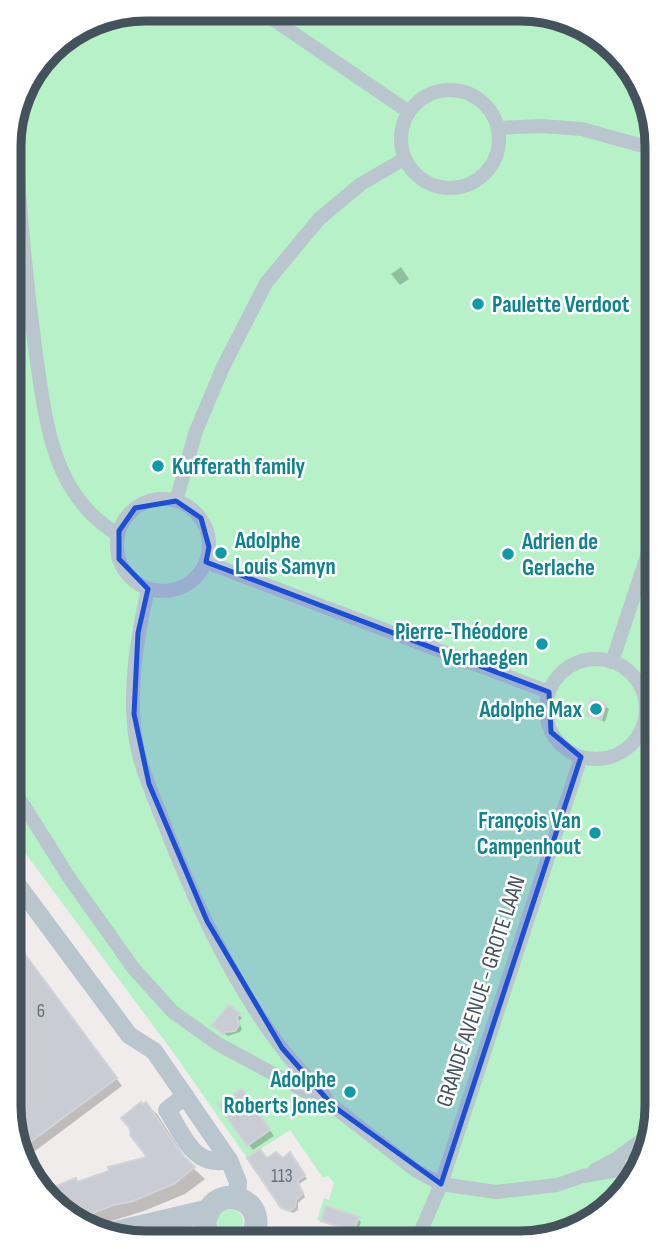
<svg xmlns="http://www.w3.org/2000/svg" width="666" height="1252" font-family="'Sofia Sans Condensed',sans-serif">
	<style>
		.green { fill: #b6f1c7 }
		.shadow { fill: #0003 }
		.building { fill: #c9ccd2; stroke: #d0d3d9; stroke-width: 2 }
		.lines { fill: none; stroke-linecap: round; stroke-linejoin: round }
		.pedestrian { stroke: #bac6cd; stroke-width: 14 }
		.minor { stroke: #bac6cd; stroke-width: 18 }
		.tertiary { stroke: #bac6cd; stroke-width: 23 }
		.marked { fill: #1d4ed8; fill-opacity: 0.2; stroke: #1d4ed8; stroke-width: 5; stroke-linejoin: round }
		.culture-dot { fill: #0f9aa8; stroke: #fff; stroke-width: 2.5 }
		.labels { text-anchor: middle; stroke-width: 5; stroke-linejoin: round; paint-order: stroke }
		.number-label { font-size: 19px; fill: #657079 }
		.culture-label { font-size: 23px; font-weight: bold; fill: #0d838f; stroke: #fff; text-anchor: start }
		.street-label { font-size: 23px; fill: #44525b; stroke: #fff }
		.rim { fill: none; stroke: #44525b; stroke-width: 9 }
	</style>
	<rect width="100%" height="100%" fill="#f0ecec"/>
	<!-- green -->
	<g class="green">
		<polygon points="146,9 547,11 610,43 650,101 657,1116 629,1190 565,1236 373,1239 317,1220 324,1198 329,1200 334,1183 328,1176 323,1178 290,1130 247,1158 175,1055 14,838 10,128 55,43 94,19"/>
		<circle cx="230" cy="1222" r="13"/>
	</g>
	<!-- shadow -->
	<g class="shadow">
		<polygon points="401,267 409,279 400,285 391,274"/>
		<polygon points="605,706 609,709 605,722 588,714"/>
		<polygon points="15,943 122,1086 23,1160 16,1151"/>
		<polygon points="229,1007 242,1018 239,1021 242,1029 240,1032 228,1036 217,1028"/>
		<polygon points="247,1097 274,1136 253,1150 248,1144"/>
		<polygon points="146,1104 157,1114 190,1165 205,1179 185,1194 144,1211 92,1227 62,1215 49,1196 60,1189 76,1180 79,1183 150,1158 143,1107"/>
		<polygon points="293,1158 307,1179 299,1184 305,1197 298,1203 298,1210 293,1213 282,1207 267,1160"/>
		<polygon points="589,1207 594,1215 565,1236 543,1236 541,1233"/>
		<polygon points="358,1219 361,1222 357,1233 326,1223 323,1220"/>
		<polygon points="382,1232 392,1236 392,1238 380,1238"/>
	</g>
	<!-- building -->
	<g class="building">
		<polygon points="591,699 606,704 601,720 586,715"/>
		<polygon points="15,941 117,1078 17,1152 16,1151"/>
		<polygon points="229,1005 240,1013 237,1017 239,1025 235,1031 225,1032 223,1034 212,1025"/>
		<polygon points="242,1089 270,1130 247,1146 219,1105"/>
		<polygon points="141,1102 142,1105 146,1102 182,1155 195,1167 174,1184 133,1201 114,1205 74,1220 62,1215 48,1194 57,1188 56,1186 76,1178 77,1182 109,1171 108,1167 147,1157 130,1135 131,1133 129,1127 121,1118"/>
		<polygon points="260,1149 267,1158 276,1152 283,1158 290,1152 305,1175 297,1181 303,1193 296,1200 295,1207 289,1211 281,1208 247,1158"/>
		<polygon points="609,1195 613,1201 576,1228 570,1216"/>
		<polygon points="326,1206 359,1217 354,1231 321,1221"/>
	</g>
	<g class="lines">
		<!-- pedestrian -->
		<g class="pedestrian">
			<polyline points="258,9 409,112"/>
			<circle cx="450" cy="139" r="49"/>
			<path d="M15 118C18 195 25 271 35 347 41 390 47 448 70 486 84 509 96 520 118 535"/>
			<polyline points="498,128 541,126 582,129 650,148"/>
			<circle cx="163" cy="545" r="46"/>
			<polyline points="176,501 196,431 223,367 266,283 319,219 361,184 404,159"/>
			<polyline points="206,562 549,692"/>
			<path d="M148 589C137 638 128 691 136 741 141 769 153 795 163 821 192 896 232 983 281 1047 294 1065 311 1081 326 1098"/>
			<circle cx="596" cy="709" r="50"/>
			<polyline points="612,662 653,538"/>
			<polyline points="14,790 70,879 134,969 173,1012 218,1044 333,1106 415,1170 441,1184 496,1192 557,1185 583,1176 637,1167"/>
			<polyline points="595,1170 616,1159 650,1134"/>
			<polyline points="418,1238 441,1184 581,757"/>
		</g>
		<!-- minor -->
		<g class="minor">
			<polyline points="14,880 129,1035 154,1051 229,1160 238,1182 237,1198"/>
			<path d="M185 1096 167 1110C184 1136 193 1168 229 1160"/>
		</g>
		<!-- tertiary -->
		<g class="tertiary">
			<polyline points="109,1234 208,1211"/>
			<path d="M212 1241C206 1233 203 1225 207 1215 219 1180 274 1202 250 1240"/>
		</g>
	</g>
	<!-- marked area -->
	<path class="marked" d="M176 501 201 518 209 547 206 562 549 692 551 732 581 757 441 1184 333 1106 282 1048 207 921 149 784 134 714 138 633 148 589 119 559V531L135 508Z"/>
	<!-- markers -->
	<g class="culture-dot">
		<circle cx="478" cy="304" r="7"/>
		<circle cx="158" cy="466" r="7"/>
		<circle cx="221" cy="553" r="7"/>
		<circle cx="508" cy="554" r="7"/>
		<circle cx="542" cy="644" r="7"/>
		<circle cx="596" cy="709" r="7"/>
		<circle cx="595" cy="833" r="7"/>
		<circle cx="350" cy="1092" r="7"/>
	</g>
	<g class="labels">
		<!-- number labels -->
		<g class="number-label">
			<text x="41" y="1017">6</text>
			<text x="282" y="1182">113</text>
		</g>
		<!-- culture labels -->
		<g class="culture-label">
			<text x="492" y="312">Paulette Verdoot</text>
			<text x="172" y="474">Kufferath family</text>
			<text x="235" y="548">Adolphe<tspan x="235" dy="26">Louis Samyn</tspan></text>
			<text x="522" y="549">Adrien de<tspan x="522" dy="26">Gerlache</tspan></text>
			<text x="528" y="639" text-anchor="end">Pierre-Théodore<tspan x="528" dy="26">Verhaegen</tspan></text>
			<text x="582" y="717" text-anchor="end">Adolphe Max</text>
			<text x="581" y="828" text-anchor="end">François Van<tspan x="581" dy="26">Campenhout</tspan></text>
			<text x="336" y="1087" text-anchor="end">Adolphe<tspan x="336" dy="26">Roberts Jones</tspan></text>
		</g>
		<!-- street labels -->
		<g class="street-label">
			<text transform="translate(480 991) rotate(-72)" y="8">GRANDE AVENUE - GROTE LAAN</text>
		</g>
	</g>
	<!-- crop -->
	<path d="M0 0H666V1252H0ZM146 21H520A125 125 0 0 1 645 146V1106A125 125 0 0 1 520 1231H146A125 125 0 0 1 21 1106V146A125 125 0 0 1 146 21Z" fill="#fff" fill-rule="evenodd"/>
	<path class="rim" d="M146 21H520A125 125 0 0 1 645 146V1106A125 125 0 0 1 520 1231H146A125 125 0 0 1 21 1106V146A125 125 0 0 1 146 21Z"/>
</svg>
